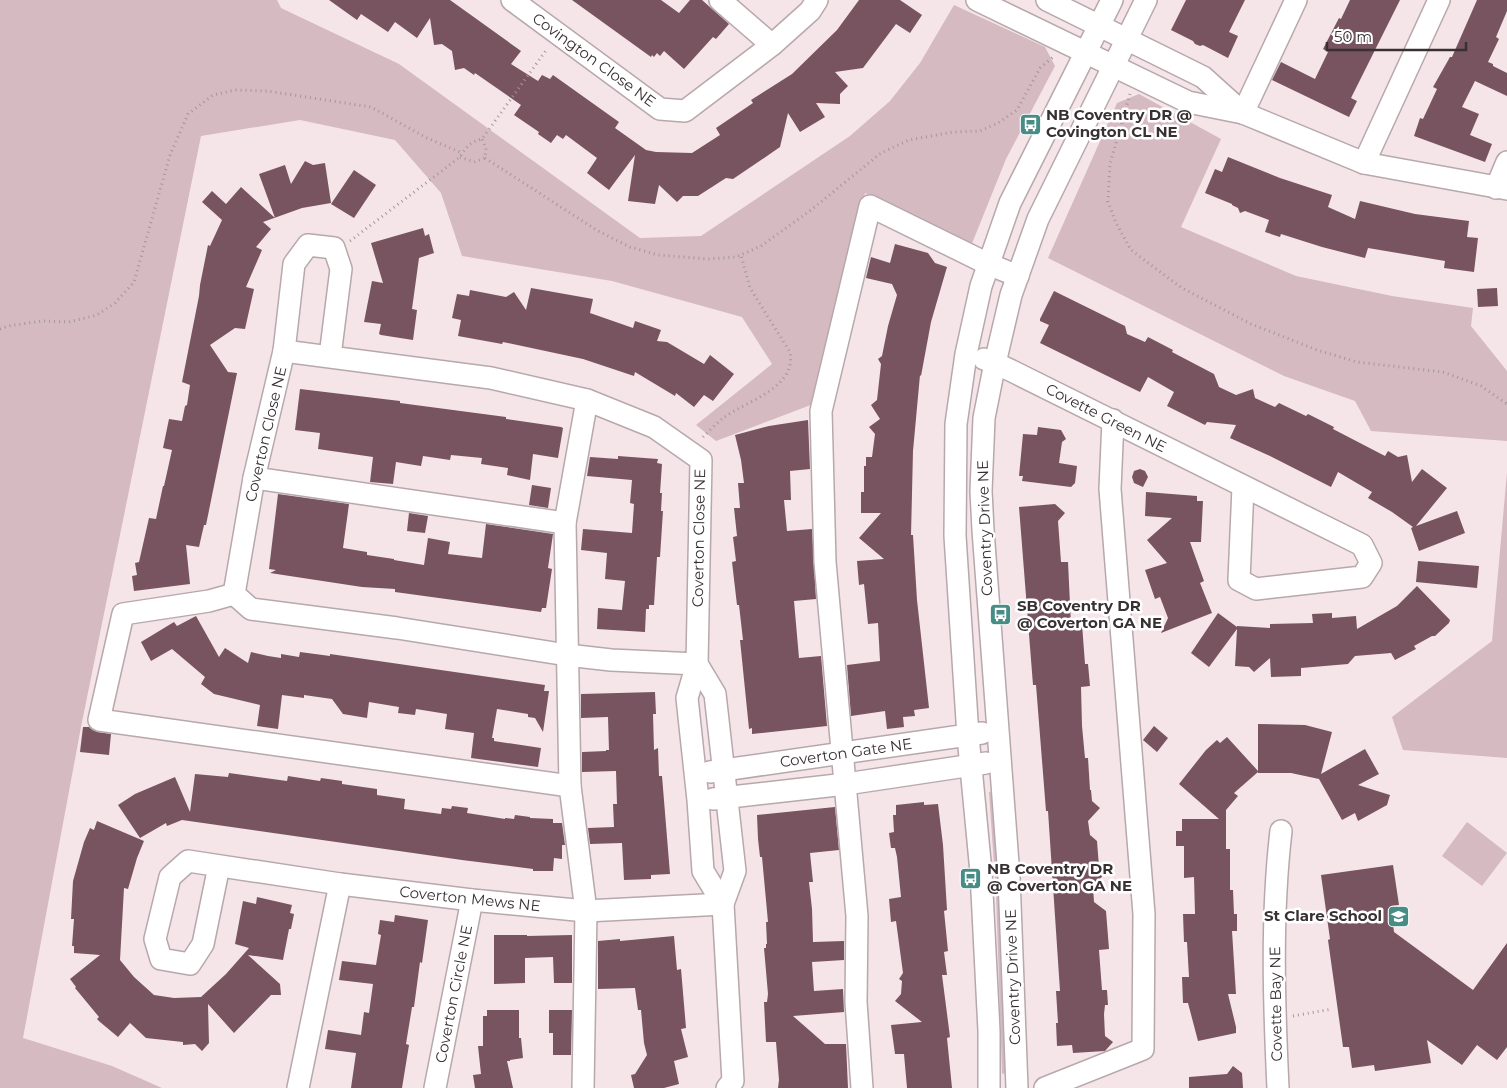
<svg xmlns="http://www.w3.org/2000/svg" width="1507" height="1088" font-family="Montserrat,sans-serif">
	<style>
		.green { fill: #d5bac1 }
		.building { fill: #77545f }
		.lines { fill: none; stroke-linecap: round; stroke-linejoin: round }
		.minor-casing { stroke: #b7a8ac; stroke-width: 24 }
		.path { stroke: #a3979a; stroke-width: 3; stroke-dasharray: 1 4; stroke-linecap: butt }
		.minor { stroke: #fff; stroke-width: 21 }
		.labels { text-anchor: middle; stroke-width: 5; stroke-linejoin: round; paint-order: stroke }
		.street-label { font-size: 15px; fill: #383133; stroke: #fff }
		.poi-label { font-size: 15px; font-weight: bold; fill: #383133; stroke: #fff; text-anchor: start }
	</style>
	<rect width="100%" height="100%" fill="#f5e5e9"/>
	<!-- green -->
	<g class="green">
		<polygon points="0,0 277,0 281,8 399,64 640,238 701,236 850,136 890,101 920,63 954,5 1045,47 1055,66 1006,159 971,246 865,193 816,403 716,441 696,425 772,364 742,317 612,281 462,256 441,193 395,140 300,120 201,136 81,727 23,1038 112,1066 162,1088 0,1088"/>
		<polygon points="1139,94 1221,139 1181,227 1296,276 1392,296 1473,308 1471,326 1507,371 1507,441 1371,431 1355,401 1284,376 1048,258 1117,103"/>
		<polygon points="1507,472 1507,758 1403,750 1392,717 1492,641"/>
		<polygon points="989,792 996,793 1006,1073 1002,1074 996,894"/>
		<polygon points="1467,822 1507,853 1482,886 1442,856"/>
	</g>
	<!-- building -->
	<g class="building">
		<polygon points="329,0 450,0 521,51 511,64 538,81 542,75 550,79 553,75 619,122 615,128 646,150 656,152 692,153 720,135 716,128 753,103 751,100 792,74 837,30 859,0 900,0 922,15 910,33 896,24 863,68 835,72 848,86 840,94 840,104 816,103 825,117 800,132 788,113 780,147 767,156 733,179 726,178 698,196 683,196 677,202 659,185 655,204 628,201 635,155 609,190 587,173 597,158 566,135 563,139 557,135 551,143 538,134 539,132 514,115 521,105 475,73 474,75 464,68 455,70 452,51 442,44 434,45 430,18 417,38 395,22 388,32 361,14 357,20"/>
		<polygon points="572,0 661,0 679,13 690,0 702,0 729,24 716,39 713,37 684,69 664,51 660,56 657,53 654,57 652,55 651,57"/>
		<polygon points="1186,0 1245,0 1229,32 1238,36 1228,58 1203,45 1200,46 1195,44 1193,41 1171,30"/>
		<polygon points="1350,0 1400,0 1351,98 1357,101 1349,117 1272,80 1281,62 1315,79 1328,52 1323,49 1339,18 1341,19"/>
		<polygon points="1477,0 1507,0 1507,11 1496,37 1499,39 1488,62 1493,64 1493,66 1507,73 1507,96 1475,81 1462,107 1479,114 1470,135 1492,144 1485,162 1414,136 1420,118 1423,119 1437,89 1433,87 1450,57 1452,57"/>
		<polygon points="1228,157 1280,178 1332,195 1328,207 1355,219 1360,201 1415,214 1469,221 1467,237 1478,238 1474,272 1444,268 1445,261 1368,248 1365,258 1322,247 1281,234 1280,237 1265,232 1269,220 1245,211 1240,213 1238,208 1232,205 1232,204 1205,193 1215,169 1222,172"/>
		<polygon points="305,161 313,165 325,163 331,203 302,208 263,222 271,229 256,247 262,250 246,287 254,289 245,329 235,328 210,345 228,372 237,373 206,525 204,525 199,547 186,545 190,584 134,591 132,576 137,575 135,563 139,562 149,518 156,519 163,486 164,486 172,450 163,448 169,419 182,421 185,406 187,405 190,385 182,382 199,296 200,285 208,245 210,246 222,220 202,202 212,191 226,204 241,187 275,218 259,174 285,165 291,184"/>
		<polygon points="354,170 376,185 354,218 331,204"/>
		<polygon points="423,228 425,236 429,234 434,253 419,258 412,309 417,310 413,340 381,335 379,334 381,324 364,322 372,281 383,283 371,243"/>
		<polygon points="895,244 928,253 935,263 947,267 931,322 921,376 920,375 913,451 911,535 913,535 917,600 929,708 914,710 915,716 903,717 904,727 887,729 885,711 851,716 847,665 880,661 878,623 868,624 864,584 859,585 857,561 884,559 859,538 881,513 861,513 861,492 864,492 864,466 866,466 866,457 872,457 875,434 869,427 880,419 871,405 877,400 881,364 878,359 882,356 888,326 897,295 892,284 866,278 871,257 890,263"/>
		<polygon points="531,288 593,299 590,313 633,328 635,321 661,330 657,341 667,342 704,364 710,355 734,374 713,401 704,395 694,407 676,393 675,396 635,372 634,376 583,359 503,342 502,344 458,336 461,320 452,318 457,294 469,296 470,290 506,297 514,292 526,310"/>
		<polygon points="1497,288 1498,306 1478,307 1477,289"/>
		<polygon points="1054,291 1125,326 1127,334 1145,342 1148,337 1173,350 1172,352 1214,374 1219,387 1236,395 1253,389 1255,398 1275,407 1279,403 1306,416 1308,414 1334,427 1333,429 1385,456 1388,451 1398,457 1407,455 1412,482 1422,469 1447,488 1416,526 1457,511 1465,533 1419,551 1411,528 1413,527 1392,512 1368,498 1372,492 1338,472 1331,487 1270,456 1230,438 1236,425 1207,422 1205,425 1167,406 1174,392 1148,377 1140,392 1040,343 1049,325 1040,321 1040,319"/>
		<polygon points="300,389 400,401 400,403 506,417 506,419 561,427 563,428 558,458 533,454 530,480 507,475 508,468 481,464 482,458 451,455 450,460 423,456 421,466 396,462 393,484 370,482 373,457 318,449 320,433 295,430"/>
		<polygon points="808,420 810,469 790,471 791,500 784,500 787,531 812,529 816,599 794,601 799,658 821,656 827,726 752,734 752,728 749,729 740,640 743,640 739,605 737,605 732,562 736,561 733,537 737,536 734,508 740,508 738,483 744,483 741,460 735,435 769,426"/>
		<polygon points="1038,427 1061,430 1066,439 1062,442 1059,463 1077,466 1075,483 1071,487 1022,481 1023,476 1019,476 1023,434 1037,435"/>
		<polygon points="618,456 658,459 657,463 662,464 660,493 662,493 661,511 663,511 660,557 657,557 654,605 649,605 649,609 646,609 645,632 597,629 598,608 622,610 625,581 605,579 607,553 581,550 583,529 632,533 634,504 630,503 632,480 587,476 590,457 618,459"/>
		<polygon points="1140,469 1145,471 1148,477 1143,487 1134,483 1132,477 1134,471"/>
		<polygon points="532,485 551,488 548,508 529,505"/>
		<polygon points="1146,492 1197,496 1197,501 1203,501 1201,542 1190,542 1204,581 1200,583 1212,613 1161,633 1168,618 1160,597 1155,599 1145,570 1167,563 1147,540 1172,518 1145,516"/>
		<polygon points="278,494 349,504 343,548 367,552 367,555 394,559 394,560 424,565 428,538 450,542 448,554 482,558 486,524 553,534 548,568 552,569 546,608 542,608 541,612 395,592 395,589 362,587 270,573 276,570 269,569"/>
		<polygon points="1055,504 1065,513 1058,521 1061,562 1068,562 1071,625 1082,624 1085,664 1088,664 1090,686 1081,687 1082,726 1085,758 1088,758 1090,790 1091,790 1092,801 1100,808 1088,821 1090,835 1097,841 1099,867 1106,872 1093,887 1094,902 1106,911 1109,949 1099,950 1102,990 1107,990 1108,1005 1105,1005 1104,1014 1105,1036 1113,1042 1105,1051 1073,1053 1072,1045 1057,1046 1056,1023 1058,1023 1056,991 1060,991 1048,811 1046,811 1036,685 1033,685 1019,507"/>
		<polygon points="409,513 428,516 425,533 407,531"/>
		<polygon points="1418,561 1479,566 1477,588 1416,582"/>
		<polygon points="1417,586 1450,620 1449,623 1435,636 1432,636 1414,646 1416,649 1395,660 1391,653 1355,656 1348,664 1301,668 1301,676 1271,677 1270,658 1254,672 1249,667 1235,666 1237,629 1209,667 1191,653 1218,613 1237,627 1237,626 1270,628 1270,624 1313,623 1312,614 1332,613 1332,618 1356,616 1357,629 1397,606"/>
		<polygon points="196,616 219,657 225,648 248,663 251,652 268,656 281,658 281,654 299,657 300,652 330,656 330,654 545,685 544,691 549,691 543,732 535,718 528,717 528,714 497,709 492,738 494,738 494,741 541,748 538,767 471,758 474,733 445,729 447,714 416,709 415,715 398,713 399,707 369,702 367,718 343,714 332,699 304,695 304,698 282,695 278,729 257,726 260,705 214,694 201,684 205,677 172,649 151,661 141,642 174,622 177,626"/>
		<polygon points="655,692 656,714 653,714 654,750 658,748 659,776 662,776 670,874 651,875 651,879 624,880 622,843 590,844 588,828 614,827 613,804 617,804 616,771 582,772 582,752 606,751 606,750 609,750 608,717 581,718 581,694"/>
		<polygon points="1258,724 1305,725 1332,732 1321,774 1365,749 1379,774 1358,785 1390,795 1387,805 1358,821 1355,813 1342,820 1319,779 1291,773 1258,773 1258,772 1234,793 1238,796 1226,810 1226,849 1230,849 1230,890 1233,890 1234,914 1237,914 1237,931 1232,931 1236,994 1228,994 1236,1027 1236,1033 1198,1041 1188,1003 1183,1003 1182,977 1189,977 1187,942 1184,942 1183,914 1195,914 1194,877 1184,878 1184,846 1176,846 1176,831 1182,831 1182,819 1219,819 1179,784 1206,750 1217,740 1220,743 1227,737 1258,771"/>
		<polygon points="1154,726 1168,738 1157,752 1143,740"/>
		<polygon points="83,727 89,727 97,732 111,734 109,755 80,752"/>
		<polygon points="229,773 287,781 288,776 320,781 321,778 342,781 342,784 377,789 377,795 405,799 404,809 441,814 442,808 451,809 452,806 468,808 467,813 505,819 505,818 514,819 515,815 530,817 530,818 553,819 553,823 562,823 565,845 562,845 562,859 554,858 553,871 533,871 533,869 462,860 182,820 167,826 166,823 140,838 118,805 135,794 175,777 190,812 195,774 228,777"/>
		<polygon points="924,802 924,805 938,804 943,845 947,910 944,911 948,951 944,952 947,975 942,975 950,1037 947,1038 952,1088 907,1088 904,1054 895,1054 891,1025 922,1022 895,1001 901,994 902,981 899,979 903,973 896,921 891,922 889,899 901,897 897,857 895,848 891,848 889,833 894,832 893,815 896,815 896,805"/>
		<polygon points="835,807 839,850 810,853 813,882 809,882 812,909 813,942 844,941 844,960 812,962 814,991 843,989 844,1012 793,1016 825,1044 846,1044 848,1088 778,1088 779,1080 776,1042 766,1042 764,1002 767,1002 768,994 764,948 766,948 766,944 767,944 766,922 768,922 762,857 760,857 758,839 757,815"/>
		<polygon points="97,821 144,841 137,858 128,889 124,888 120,960 134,977 154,995 174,998 201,997 226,974 249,948 235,944 243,901 256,904 257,897 292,905 290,913 294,914 291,929 289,929 283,960 248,955 280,984 281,995 271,995 234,1033 208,1004 209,1043 202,1051 195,1044 183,1045 183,1042 146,1038 130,1023 118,1037 100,1022 97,1019 99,1017 75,988 76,987 70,979 100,955 74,953 74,946 72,946 74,919 71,919 73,881 84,842 90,828 94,830"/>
		<polygon points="1393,865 1399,905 1391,906 1394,932 1473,990 1507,943 1507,1047 1497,1060 1477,1045 1462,1065 1427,1040 1431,1063 1375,1071 1374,1065 1352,1068 1349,1047 1343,1047 1328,940 1330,939 1321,875"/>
		<polygon points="395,915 428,920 422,963 420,962 414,1007 412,1007 406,1044 409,1045 402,1088 351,1088 356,1053 325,1049 328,1030 361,1035 364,1012 369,1013 373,984 339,980 342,961 376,965 381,935 378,934 380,920 394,922"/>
		<polygon points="494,935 527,935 527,936 572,935 572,983 554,983 553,957 525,958 525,983 494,984"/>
		<polygon points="674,936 677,970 681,969 686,1028 681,1029 688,1057 674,1061 679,1084 664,1088 634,1088 631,1075 635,1074 647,1055 644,1043 641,1010 638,1010 635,988 598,989 598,941 620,939 620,941"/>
		<polygon points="487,1010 519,1010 519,1038 521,1038 523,1058 510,1060 510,1061 507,1061 513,1088 475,1088 473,1075 481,1074 478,1046 483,1046 483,1016 487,1016"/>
		<polygon points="549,1010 572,1010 571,1055 553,1055 553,1033 549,1033"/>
		<polygon points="1233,1066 1242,1073 1243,1088 1189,1088 1189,1077 1227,1074"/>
	</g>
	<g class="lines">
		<defs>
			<g id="minor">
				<polyline points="512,0 660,109 685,111 772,45 810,11 817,0"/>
				<polyline points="720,0 772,45"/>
				<polyline points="977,0 1188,102 1243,113 1364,163 1507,189"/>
				<polyline points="1047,0 1203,77 1243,113"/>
				<polyline points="1243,113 1296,0"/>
				<polyline points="1364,163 1439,0"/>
				<polyline points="1496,188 1507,162"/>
				<polyline points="284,351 294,264 308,245 334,248 341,269 330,356"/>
				<polyline points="984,359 995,363 1014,372 1362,545 1371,563 1362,577 1256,589 1239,580 1243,487"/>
				<polyline points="254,478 565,523"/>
				<polyline points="234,594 209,601 123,614 99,720 570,786"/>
				<polyline points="697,664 611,660 567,655 397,628 251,609 234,594 254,478 284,351 491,378 587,400 654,427 701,460 697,664 687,698 698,800 703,871 723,904"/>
				<polyline points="697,664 715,694 735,871 723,904 733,1081 727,1088"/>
				<polyline points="710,772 982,733"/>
				<polyline points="713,799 846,784 986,763"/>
				<polyline points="219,866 203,944 190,964 161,959 155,939 170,877 188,861 340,884 472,900 586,911 723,904"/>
				<polyline points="298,1088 340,884"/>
				<polyline points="435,1088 472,900"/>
				<polyline points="583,1088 586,911 570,786 565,523 587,400"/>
				<polyline points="862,1088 856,1002 857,916 825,562 821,411 870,206 988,264 1018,276"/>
				<polyline points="989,1088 989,1031 981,872 968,736 955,536 956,424 966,354 981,286 1010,203 1112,0"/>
				<polyline points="1017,1088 1009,877 983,530 981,491 984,418 995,363 1011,295 1038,219 1146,0"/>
				<polyline points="1045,1088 1143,1049 1144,914 1110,489 1113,420"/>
				<path d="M1278 1088C1274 1003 1271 916 1281 831"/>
			</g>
		</defs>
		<!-- minor casing -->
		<use href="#minor" class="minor-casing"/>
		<!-- path -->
		<g class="path">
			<polyline points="1130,94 1110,164 1108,202 1116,223 1131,250 1182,288 1251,324 1317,350 1357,362 1443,372 1481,386 1507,404"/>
			<polyline points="460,157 474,162 485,158 486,148 482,139"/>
			<polyline points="485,158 598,231 630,247 658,255 708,259 736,257 761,246 811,210 881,153 909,140 953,132 980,131 998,123 1017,110 1040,68 1053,57"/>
			<path d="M350 241 460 157C466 147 470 142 482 139L547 49"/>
			<polyline points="0,329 8,326 42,321 69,322 97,315 115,303 134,282 170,155 188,114 213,95 235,90 267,91 371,107 427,138 462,153"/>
			<path d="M703 437C709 431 716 424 723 418 746 401 797 388 790 352L750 288 741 255"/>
			<polyline points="1293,1016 1332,1009"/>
		</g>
		<!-- minor -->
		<use href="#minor" class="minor"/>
	</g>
	<!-- icons -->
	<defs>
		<symbol id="bus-square" viewBox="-11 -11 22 22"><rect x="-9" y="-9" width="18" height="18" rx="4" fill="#478d86" stroke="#fff"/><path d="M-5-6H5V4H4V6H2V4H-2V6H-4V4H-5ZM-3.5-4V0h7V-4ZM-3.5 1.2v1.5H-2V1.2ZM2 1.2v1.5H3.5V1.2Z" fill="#fff"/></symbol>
		<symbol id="school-square" viewBox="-11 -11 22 22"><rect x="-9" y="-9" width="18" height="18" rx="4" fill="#478d86" stroke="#fff"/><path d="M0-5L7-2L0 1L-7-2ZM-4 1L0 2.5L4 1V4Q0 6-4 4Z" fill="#fff"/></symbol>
	</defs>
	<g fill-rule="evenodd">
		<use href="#bus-square" x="1018" y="112" width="25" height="25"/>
		<use href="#bus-square" x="988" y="602" width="25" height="25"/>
		<use href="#bus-square" x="958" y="866" width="25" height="25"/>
		<use href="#school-square" x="1386" y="904" width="25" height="25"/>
	</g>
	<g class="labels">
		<!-- street labels -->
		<g class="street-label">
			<text transform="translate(594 60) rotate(36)" y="5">Covington Close NE</text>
			<text transform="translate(1106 418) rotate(27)" y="5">Covette Green NE</text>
			<text transform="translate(266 434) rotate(-77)" y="5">Coverton Close NE</text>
			<text transform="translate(985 528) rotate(-92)" y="5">Coventry Drive NE</text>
			<text transform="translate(699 538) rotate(-89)" y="5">Coverton Close NE</text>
			<text transform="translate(846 753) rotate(-8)" y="5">Coverton Gate NE</text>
			<text transform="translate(470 899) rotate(6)" y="5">Coverton Mews NE</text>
			<text transform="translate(1013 977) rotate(-92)" y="5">Coventry Drive NE</text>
			<text transform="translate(454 994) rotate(-79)" y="5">Coverton Circle NE</text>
			<text transform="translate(1276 1004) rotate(-91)" y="5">Covette Bay NE</text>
		</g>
		<!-- poi labels -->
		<g class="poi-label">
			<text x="1046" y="120">NB Coventry DR @<tspan x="1046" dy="17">Covington CL NE</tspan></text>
			<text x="1017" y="611">SB Coventry DR<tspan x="1017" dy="17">@ Coverton GA NE</tspan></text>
			<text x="987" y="874">NB Coventry DR<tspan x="987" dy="17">@ Coverton GA NE</tspan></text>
			<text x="1382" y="921" text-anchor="end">St Clare School</text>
		</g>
	</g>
	<!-- scale -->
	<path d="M1327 42v8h139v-8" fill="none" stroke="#383133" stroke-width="2.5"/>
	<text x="1334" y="42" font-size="15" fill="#383133" stroke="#ffffff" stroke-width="4" paint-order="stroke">50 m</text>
</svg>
